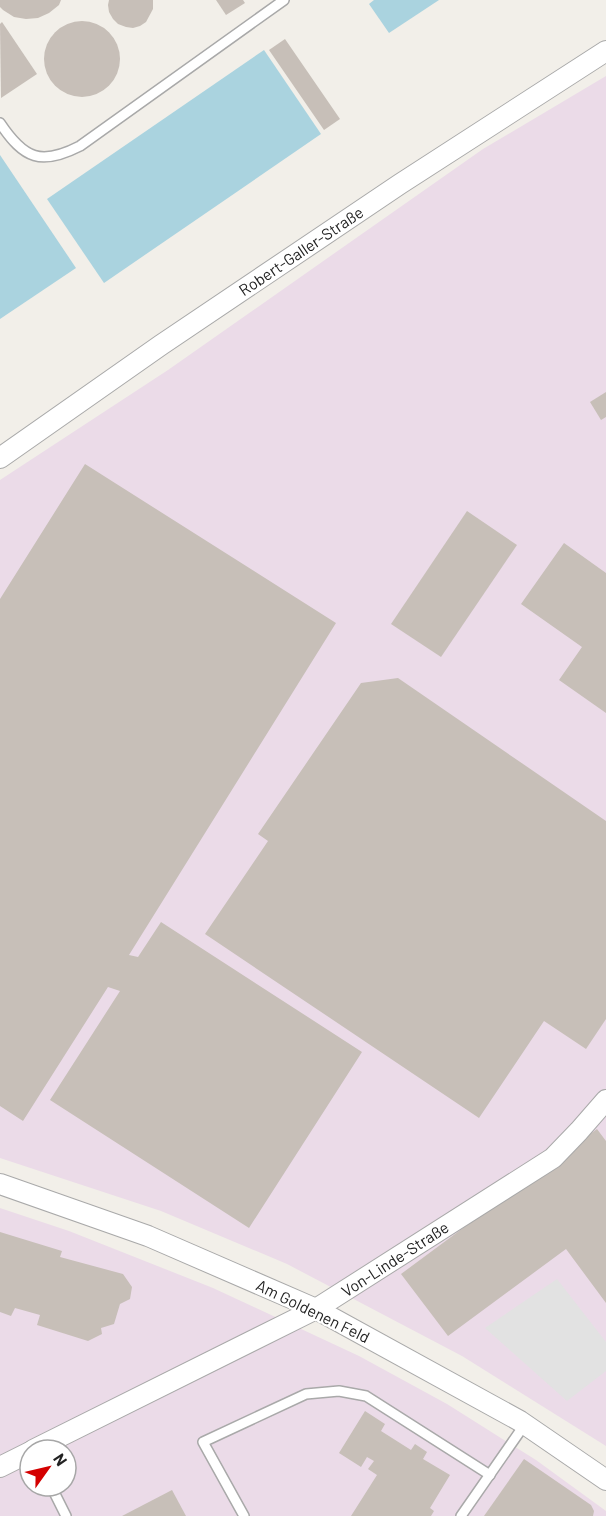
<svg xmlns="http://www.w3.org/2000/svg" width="606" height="1516" viewBox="0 0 606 1516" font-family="Barlow,sans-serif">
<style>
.industrial{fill:#ebdbe8;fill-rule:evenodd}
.parking{fill:#e2e2e2}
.water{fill:#aad3df}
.building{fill:#c7bfb8}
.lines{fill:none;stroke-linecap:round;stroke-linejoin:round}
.lane-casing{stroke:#a9a9a9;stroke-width:12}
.street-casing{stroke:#a9a9a9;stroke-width:22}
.lane{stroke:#fff;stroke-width:9}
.street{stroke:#fff;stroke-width:20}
.labels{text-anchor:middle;stroke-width:4.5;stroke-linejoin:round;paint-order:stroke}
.street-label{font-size:16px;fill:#222;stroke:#fff}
</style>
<rect width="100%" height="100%" fill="#f2efe9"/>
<g class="industrial">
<path d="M606 76V1446L462 1356 287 1264 161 1211 0 1158V480L168 370 483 149Z"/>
<path d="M0 1208 69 1231 213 1288 359 1356 447 1404 536 1460 606 1511V1516H0ZM30 1450H66V1486H30Z"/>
</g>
<path class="parking" d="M557 1279 606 1342V1371L567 1401 485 1328Z"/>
<g class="water">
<path d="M374 0H439L389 33 369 4Z"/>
<path d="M264 50 321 134 104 283 47 199Z"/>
<path d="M0 155 76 268 0 319Z"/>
</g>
<g class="building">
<path d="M0 0H61L59 5 49 13 38 18 26 19 14 17 3 10 0 7Z"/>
<path d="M109 0H153V9L146 22 140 26 133 28 126 27 118 24 113 19 109 12 108 5Z"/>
<path d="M216 0H243L245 3 226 15Z"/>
<circle cx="82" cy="59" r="38"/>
<path d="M2 22 37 74 1 98 0 24Z"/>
<path d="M285 39 340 119 324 130 269 50Z"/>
<path d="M606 392V417L601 420 590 402Z"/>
<path d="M85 464 336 623 129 955 138 957 161 922 362 1052 249 1228 50 1100 120 991 108 987 23 1121 0 1106V599Z"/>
<path d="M467 511 517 545 441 657 391 624Z"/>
<path d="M564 543 606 573V713L559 680 582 647 521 604Z"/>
<path d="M398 678 606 821V1019L586 1049 544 1021 479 1118 205 934 268 841 258 834 361 683Z"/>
<path d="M597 1129 606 1141V1303L566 1249 448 1336 401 1274Z"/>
<path d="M0 1232 62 1251 60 1257 123 1274 132 1287 130 1299 120 1304 114 1324 101 1328 102 1334 88 1341 37 1325 40 1315 15 1308 11 1316 0 1312Z"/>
<path d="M365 1411 385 1424 381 1431 411 1450 415 1444 427 1452 423 1459 450 1475 430 1508 434 1511 431 1516H351L377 1475 368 1469 374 1461 367 1457 361 1467 339 1453Z"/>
<path d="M524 1459 591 1505 594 1511 593 1516H484Z"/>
<path d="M172 1490 186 1516H122Z"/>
</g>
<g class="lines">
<defs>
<g id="lane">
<path d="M0 123C24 159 41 166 80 146L284 0"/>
<path d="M51 1486 66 1516"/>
<path d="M244 1516 203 1442 306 1394 339 1391 366 1396 490 1475"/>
<path d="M461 1516 525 1424"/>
</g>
<g id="street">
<path d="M0 458 161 345 400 184 606 51"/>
<path d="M0 1184 148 1236 316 1309 520 1421 606 1480"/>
<path d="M33 1450 316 1309 553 1158 579 1131 606 1100"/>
<path d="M0 1467 30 1452"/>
</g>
</defs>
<use href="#lane" class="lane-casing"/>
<use href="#street" class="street-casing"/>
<use href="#lane" class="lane"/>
<use href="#street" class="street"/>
</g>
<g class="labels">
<g class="street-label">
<text transform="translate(301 251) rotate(-34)" y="6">Robert-Galler-Straße</text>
<text transform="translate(395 1259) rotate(-33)" y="6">Von-Linde-Straße</text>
<text transform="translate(313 1311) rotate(26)" y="6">Am Goldenen Feld</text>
</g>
</g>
<g transform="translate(48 1468) rotate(56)"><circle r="28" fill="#ffffff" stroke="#a7a7a7" stroke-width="1.5"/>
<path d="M0-4.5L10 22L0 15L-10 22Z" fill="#d40000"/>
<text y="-9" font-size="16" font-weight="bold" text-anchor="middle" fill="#222222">N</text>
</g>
</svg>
